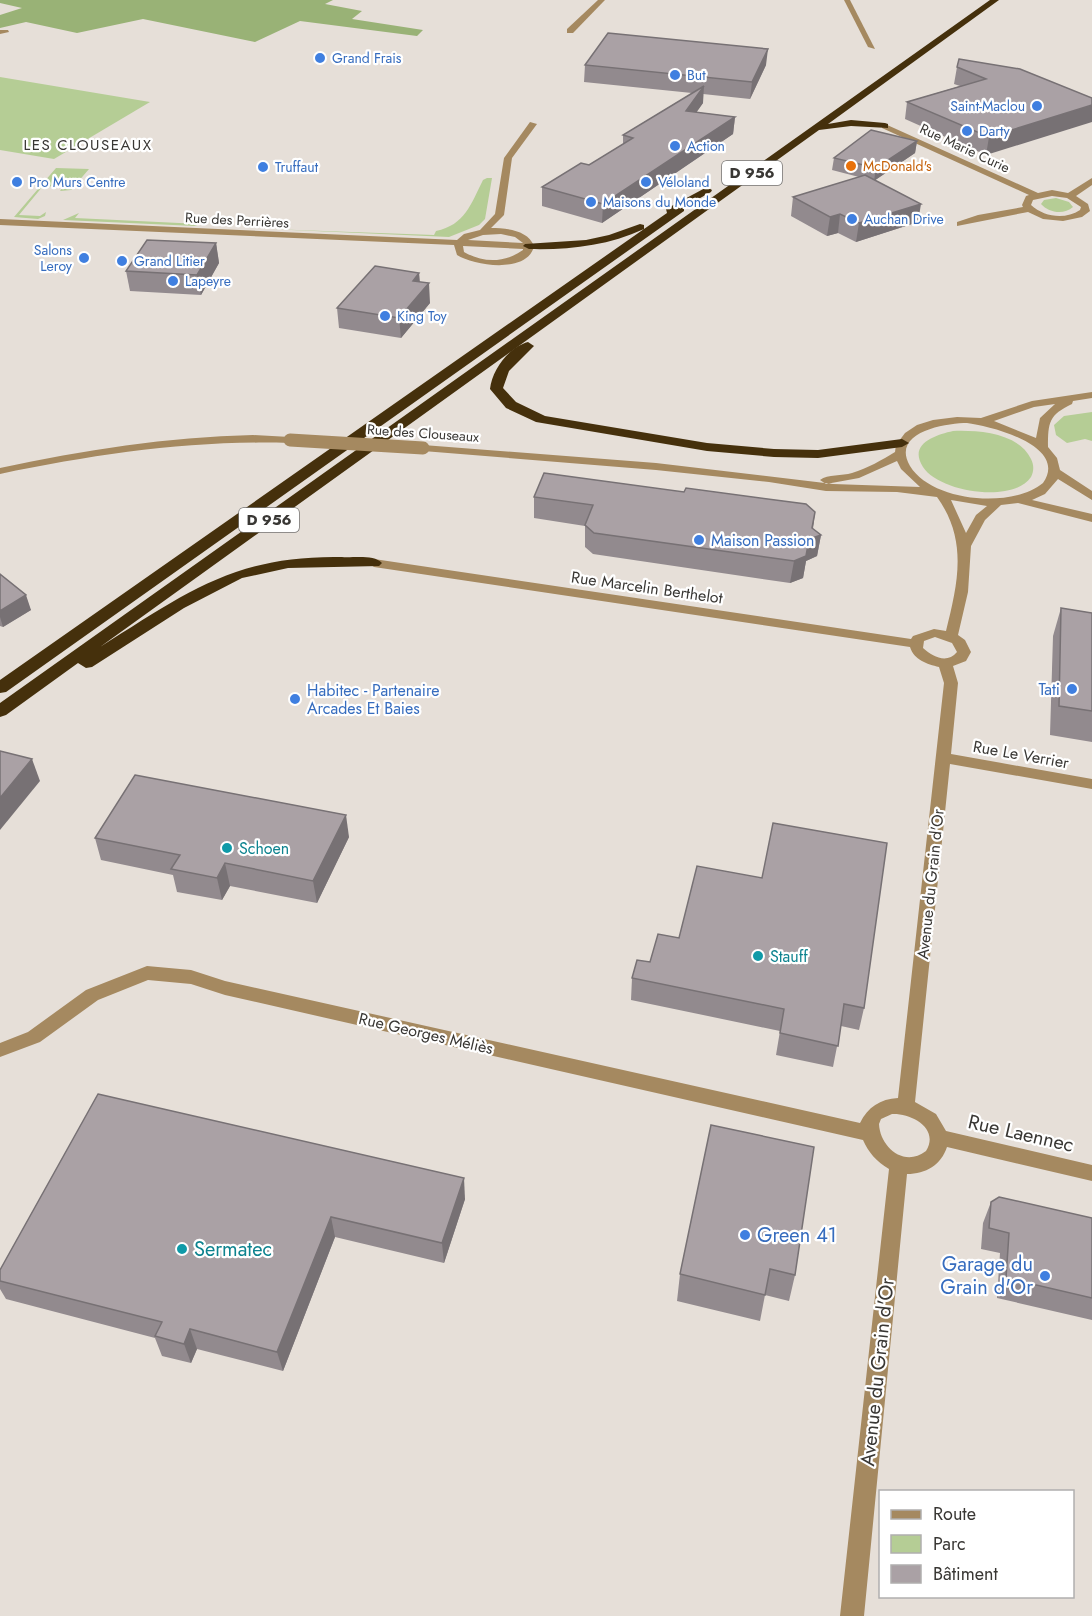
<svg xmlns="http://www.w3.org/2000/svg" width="1092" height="1616" viewBox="0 0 1092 1616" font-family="Jost,sans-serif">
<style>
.green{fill:#b5cd95}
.forest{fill:#99b276}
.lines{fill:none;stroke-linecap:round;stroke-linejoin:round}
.minor{fill:#a58960;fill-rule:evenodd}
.highway{fill:#45300c;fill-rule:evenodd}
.minor-bridge{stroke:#a58960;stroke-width:13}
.wall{fill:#928a8e}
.shaded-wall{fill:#777174}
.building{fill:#aaa1a5;stroke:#777174;stroke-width:1.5}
.shop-dot{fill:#3f7fe0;stroke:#fff;stroke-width:2}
.food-dot{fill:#e8710a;stroke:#fff;stroke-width:2}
.culture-dot{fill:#0f9aa8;stroke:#fff;stroke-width:2}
.labels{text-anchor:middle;stroke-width:4.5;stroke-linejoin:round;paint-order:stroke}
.far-shop-label{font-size:14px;fill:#366cbe;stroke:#fff;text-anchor:start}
.far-street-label{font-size:14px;fill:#393734;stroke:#fff}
.far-food-label{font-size:14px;fill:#c56008;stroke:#fff;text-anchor:start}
.far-neighbourhood-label{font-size:15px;letter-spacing:1.5px;fill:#393734;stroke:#fff}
.shield{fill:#fff;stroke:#747371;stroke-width:1.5}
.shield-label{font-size:15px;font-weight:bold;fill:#393734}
.shop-label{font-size:16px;fill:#366cbe;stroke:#fff;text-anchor:start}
.street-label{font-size:16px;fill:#393734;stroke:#fff}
.culture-label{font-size:16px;fill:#0d838f;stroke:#fff;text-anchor:start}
.near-street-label{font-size:20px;fill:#393734;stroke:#fff}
.near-shop-label{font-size:20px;fill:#366cbe;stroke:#fff;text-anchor:start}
.near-culture-label{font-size:20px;fill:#0d838f;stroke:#fff;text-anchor:start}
</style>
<rect width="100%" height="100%" fill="#e6dfd8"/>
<g class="green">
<path d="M0 77 150 102 54 159 0 150Z"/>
<path d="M56 168 89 169 71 190 60 191 63 187 43 186 19 215 40 216 46 212 45 216 38 219 14 217Z"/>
<path d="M487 178H492L485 219 479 225 449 237 269 229 434 235 436 231C465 225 471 204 483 180Z"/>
<path d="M1056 198 1069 202 1073 207C1064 215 1049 213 1041 204L1044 200Z"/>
<path d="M79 213 75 218 200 224 195 226 63 220Z"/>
<path d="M1092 412V441L1085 439 1067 443 1056 435 1054 425 1064 416Z"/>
<path d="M953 431C978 430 1019 433 1031 459 1034 465 1034 471 1031 477 1013 504 939 492 923 467 908 444 935 435 953 431Z"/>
</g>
<path class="forest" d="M0 0H333L325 4 362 11 352 19 423 30 417 36 300 21 255 42 143 19 77 33 26 22 0 28V15L22 8 0 3Z"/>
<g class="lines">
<g class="minor">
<path d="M598 0H605L573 33H567V29Z"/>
<path d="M844 0H850L875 49 868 47Z"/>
<path d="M0 30H8L9 32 0 34Z"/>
<path d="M530 122 537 124 512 158 504 215 491 228C506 228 528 230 534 246 528 274 474 266 457 255L454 245 0 225V219L457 240 464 234 480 230 495 214 504 158ZM501 234 515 237 523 243 468 240 483 235ZM463 246 523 249V250C505 263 483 263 464 252Z"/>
<path d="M885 124 1038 193 1052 190 1068 193 1092 178V185L1076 196 1088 204 1090 211 1082 217 1063 221 1043 219 1028 212 957 226V222L978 215 1023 207 1022 205 1026 196 1029 195 882 128V124ZM1052 196 1067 198 1081 207 1080 210C1065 220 1044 217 1031 205L1033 200Z"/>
<path d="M1092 392V398L1073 401 1072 404C1049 415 1048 422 1048 447L1057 458 1060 470 1092 491V500L1058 479 1045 494 1032 500 1092 514V522L1018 503 1001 505 985 520 971 546 968 592 958 635 965 640 971 652 966 661 953 666 958 683 951 754 1092 779V789L950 764 915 1102 936 1114 946 1131 1092 1165V1181L947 1147C941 1165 926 1174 907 1174L864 1616H840L889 1169C876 1161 869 1153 863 1140L225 995 191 984 148 980 98 1000 40 1042 0 1057V1043L28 1032 86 990 147 966 191 970 225 981 860 1123C868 1107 880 1099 898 1098L944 683 939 667C927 664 914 660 910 647L374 567 368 563 374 559 911 639 913 636 934 629 946 631C958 583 968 540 937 497L897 492 826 491 769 482 656 470 423 451 417 448 423 445 656 463 833 484 920 487 901 469 897 461 859 478 826 484 820 480C828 474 842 476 852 473 868 468 882 460 895 452L896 445 905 433 917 425 933 420 957 417 981 418 1032 401ZM1055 404 1040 418 1036 438 994 421 1034 407ZM967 423C991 426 1069 446 1043 483 1012 509 932 502 910 466 890 432 946 423 967 423ZM951 500 987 506 976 515 966 533ZM935 637 952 643 957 652C947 664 933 657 923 648L924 641ZM892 1114C911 1113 940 1128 926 1151 904 1168 880 1147 879 1124L881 1119Z"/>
<path d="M253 435 290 437 296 440 290 443C191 440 97 454 0 474V468C84 450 167 437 253 435Z"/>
</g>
<g class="highway">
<path d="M990 0H999L828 124 851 120 885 123 888 124V128L851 126 819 130 100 647C186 593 235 555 342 557 353 558 374 554 382 563L379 566 288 568 242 578 184 608 92 667 86 668 78 663 6 715 0 717V703Z"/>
<path d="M707 187 712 190 711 192 684 207V211L6 692 0 693V680L644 229C607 246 569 250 529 249L523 246 525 244 586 240 609 235 640 224 644 225V229L667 213 666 209Z"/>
<path d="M528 342 534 346 509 371 503 388 516 402 545 416 707 443 774 449 818 450 902 439 909 443 902 447 818 458 774 457 707 451 536 422 506 408 490 389C492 370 509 347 528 342Z"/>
</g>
<path class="minor-bridge" d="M290 440 423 448"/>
</g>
<g class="wall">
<path d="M585 65H766L750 99 703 94V103L696 112 735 117 733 134 602 223 542 206V187L589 165 623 144V135L692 93 584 82Z"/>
<path d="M957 67 1020 69 986 155 905 119 907 102 960 86 954 84Z"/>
<path d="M917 141 915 153 875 180 918 222 856 242 838 233 827 236 791 216 793 197 859 177 832 170 834 158Z"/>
<path d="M216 243 219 263 201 295 130 291 126 271Z"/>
<path d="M419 273 420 282 430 303 401 338 339 328 337 308Z"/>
<path d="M534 497 815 512 813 529 821 535 817 556 806 561 803 578 790 583 593 554 585 547V526L534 518Z"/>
<path d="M0 574 31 610 3 627 0 626Z"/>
<path d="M1061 608 1092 613V742L1050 735 1053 636Z"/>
<path d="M349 837 317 903 230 886 222 900 177 892 173 875 101 860 95 838Z"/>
<path d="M650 962 864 1008 859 1030 841 1026 833 1067 776 1055 780 1031 631 1000 632 978Z"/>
<path d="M98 1094 465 1199 444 1263 335 1237 283 1371 197 1349 191 1363 162 1356 155 1338 6 1299 0 1289V1270Z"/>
<path d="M711 1125 795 1275 789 1301 765 1295 760 1321 677 1301 680 1274Z"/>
<path d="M991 1202 1092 1218V1320L997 1298 1000 1253 981 1249 983 1223Z"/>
</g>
<g class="shaded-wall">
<path d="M768 49 766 65 750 99 752 82Z"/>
<path d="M704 86 703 103 685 129 686 111Z"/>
<path d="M1092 105V122L986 155 989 137Z"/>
<path d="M735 117 733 134 602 223 603 204Z"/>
<path d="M917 141 915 153 874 181 876 168Z"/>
<path d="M921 204 918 222 856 242 859 223Z"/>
<path d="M840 214 838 233 827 236 830 217Z"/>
<path d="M216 243 219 263 201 295 197 275Z"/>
<path d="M419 273 420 293 429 283 430 303 401 338 399 318 413 281Z"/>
<path d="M815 512 811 539 821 535 817 556 806 561 803 578 790 583 794 561Z"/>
<path d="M26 595 31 610 3 627 0 617V611Z"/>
<path d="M32 759 40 781 0 830V798Z"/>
<path d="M346 815 349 837 317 903 313 881Z"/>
<path d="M225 863 230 886 222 900 217 878Z"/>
<path d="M464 1178 465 1199 444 1263 442 1243Z"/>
<path d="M331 1217 335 1237 283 1371 277 1352Z"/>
<path d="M190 1329 197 1349 191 1363 184 1344Z"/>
</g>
<g class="building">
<path d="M608 33 768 49 752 82 585 65Z"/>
<path d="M959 59 1020 69 1092 98V105L989 137 907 102 986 79 957 67Z"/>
<path d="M704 86 686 111 735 117 603 204 542 187 581 163 589 165 633 138 623 135Z"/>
<path d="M871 130 917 141 876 168 834 158Z"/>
<path d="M865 175 921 204 859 223 840 214 830 217 793 197Z"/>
<path d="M147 240 216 243 197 275 126 271Z"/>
<path d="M375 266 419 273 413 281 429 283 399 318 337 308Z"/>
<path d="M544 473 684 492 686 488 806 504 815 512 812 528 821 535 809 539 806 556 794 561 594 533 585 525 593 505 534 497Z"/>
<path d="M0 574 26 595 0 611Z"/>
<path d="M1061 608 1092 613V711L1059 706Z"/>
<path d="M0 751 32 759 0 798Z"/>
<path d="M135 775 346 815 313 881 225 863 217 878 171 869 180 855 95 838Z"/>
<path d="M773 823 887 843 864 1008 844 1004 838 1046 780 1033 784 1009 632 978 637 960 650 962 658 934 679 938 697 866 762 878Z"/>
<path d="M98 1094 464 1178 442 1243 331 1217 277 1352 190 1329 184 1344 155 1336 162 1322 0 1281V1270Z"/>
<path d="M711 1125 814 1147 795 1275 770 1269 765 1295 680 1274Z"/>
<path d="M999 1197 1092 1218V1298L1006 1278 1009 1233 989 1228 991 1202Z"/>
</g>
<g class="shop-dot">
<circle cx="320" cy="58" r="6"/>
<circle cx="675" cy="75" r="6"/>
<circle cx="1037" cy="106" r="6"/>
<circle cx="967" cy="131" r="6"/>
<circle cx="675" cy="146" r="6"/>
<circle cx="263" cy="167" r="6"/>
<circle cx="17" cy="182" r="6"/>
<circle cx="646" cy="182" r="6"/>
<circle cx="591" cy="202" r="6"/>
<circle cx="852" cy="219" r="6"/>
<circle cx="84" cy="258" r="6"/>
<circle cx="122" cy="261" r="6"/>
<circle cx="173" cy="281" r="6"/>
<circle cx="385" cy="316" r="6"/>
<circle cx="699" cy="540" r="6"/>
<circle cx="1072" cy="689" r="6"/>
<circle cx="295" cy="699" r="6"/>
<circle cx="745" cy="1235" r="6"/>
<circle cx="1045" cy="1276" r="6"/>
</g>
<circle class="food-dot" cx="851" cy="166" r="6"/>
<g class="culture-dot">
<circle cx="227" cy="848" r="6"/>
<circle cx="758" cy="956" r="6"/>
<circle cx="182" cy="1249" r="6"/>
</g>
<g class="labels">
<g class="far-shop-label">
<text x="332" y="63">Grand Frais</text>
<text x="687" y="80">But</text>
<text x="1025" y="111" text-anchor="end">Saint-Maclou</text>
<text x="979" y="136">Darty</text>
<text x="687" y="151">Action</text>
<text x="275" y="172">Truffaut</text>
<text x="29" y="187">Pro Murs Centre</text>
<text x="658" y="187">Véloland</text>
<text x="603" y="207">Maisons du Monde</text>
<text x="864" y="224">Auchan Drive</text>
<text x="72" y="255" text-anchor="end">Salons<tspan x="72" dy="16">Leroy</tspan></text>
<text x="134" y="266">Grand Litier</text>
<text x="185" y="286">Lapeyre</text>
<text x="397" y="321">King Toy</text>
</g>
<g class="far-street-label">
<text transform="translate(965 148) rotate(25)" y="5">Rue Marie Curie</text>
<text transform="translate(237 220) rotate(3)" y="5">Rue des Perrières</text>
<text transform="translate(423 433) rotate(4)" y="5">Rue des Clouseaux</text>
</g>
<g class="far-food-label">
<text x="863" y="171">McDonald's</text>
</g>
<g class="far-neighbourhood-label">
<text x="88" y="150">LES CLOUSEAUX</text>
</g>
<g class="shield">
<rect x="722" y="161" width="60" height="24" rx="4.5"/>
<rect x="239" y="508" width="60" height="24" rx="4.5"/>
</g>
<g class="shield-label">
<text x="752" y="178">D 956</text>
<text x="269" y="525">D 956</text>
</g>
<g class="shop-label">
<text x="711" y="546">Maison Passion</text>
<text x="1060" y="695" text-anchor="end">Tati</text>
<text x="307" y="696">Habitec - Partenaire<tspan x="307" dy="18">Arcades Et Baies</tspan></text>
</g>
<g class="street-label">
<text transform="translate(647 587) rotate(8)" y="6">Rue Marcelin Berthelot</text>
<text transform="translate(1021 754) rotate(10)" y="6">Rue Le Verrier</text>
<text transform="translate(930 884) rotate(-84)" y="6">Avenue du Grain d'Or</text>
<text transform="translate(426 1033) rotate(13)" y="6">Rue Georges Méliès</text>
</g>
<g class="culture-label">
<text x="239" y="854">Schoen</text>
<text x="770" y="962">Stauff</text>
</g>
<g class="near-street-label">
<text transform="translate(1021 1133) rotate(13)" y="7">Rue Laennec</text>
<text transform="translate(877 1372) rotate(-84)" y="7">Avenue du Grain d'Or</text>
</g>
<g class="near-shop-label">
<text x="757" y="1242">Green 41</text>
<text x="1033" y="1271" text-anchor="end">Garage du<tspan x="1033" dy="23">Grain d'Or</tspan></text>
</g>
<g class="near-culture-label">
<text x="194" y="1256">Sermatec</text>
</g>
</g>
<rect x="879" y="1490" width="195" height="108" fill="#ffffff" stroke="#b0afae" stroke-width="1.5"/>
<rect x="891" y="1510" width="30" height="9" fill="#a58960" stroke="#b0afae" stroke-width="1.5"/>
<text x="933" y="1520" font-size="18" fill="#393734">Route</text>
<rect x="891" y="1535" width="30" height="18" fill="#b5cd95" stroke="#b0afae" stroke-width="1.5"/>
<text x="933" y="1550" font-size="18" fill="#393734">Parc</text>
<rect x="891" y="1565" width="30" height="18" fill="#aaa1a5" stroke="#b0afae" stroke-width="1.5"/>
<text x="933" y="1580" font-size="18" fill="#393734">Bâtiment</text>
</svg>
